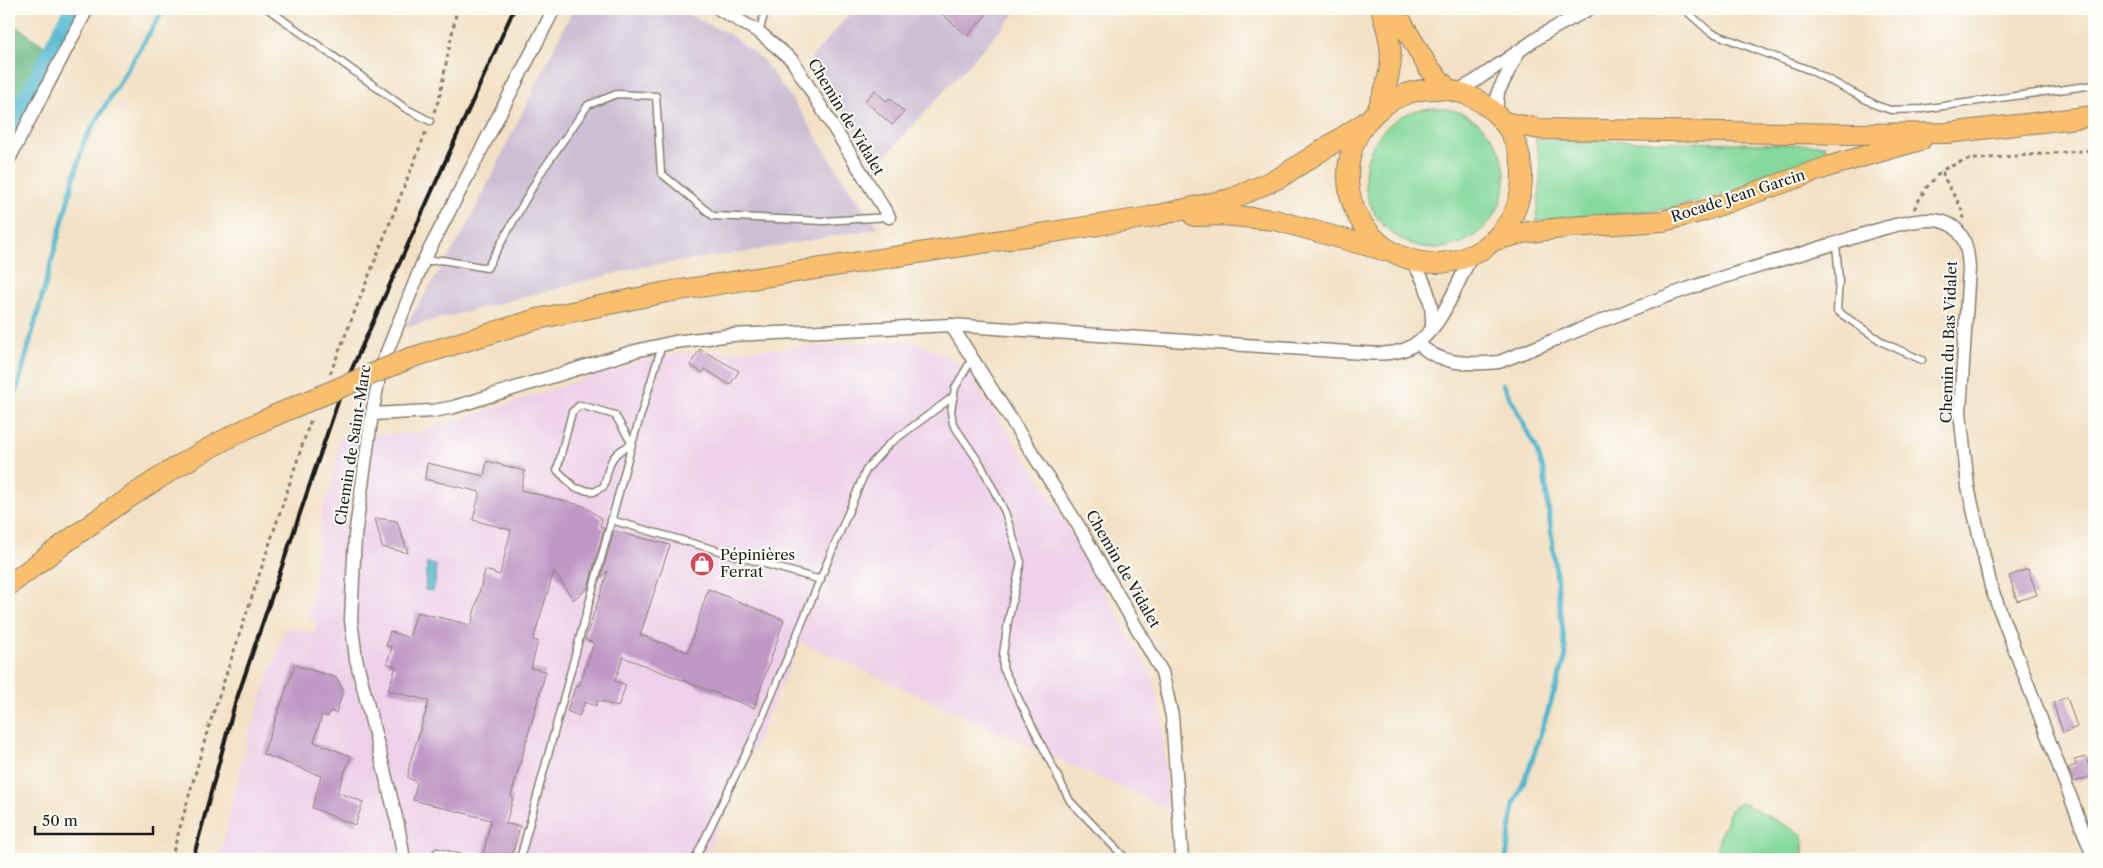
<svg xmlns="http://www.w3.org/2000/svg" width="2103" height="868" viewBox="0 0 2103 868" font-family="'Libre Caslon Text',serif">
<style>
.built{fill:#edd0e9}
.industrial{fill:#ccbed4}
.green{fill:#84d99c;stroke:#507a5c}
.forest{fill:#6bb984;stroke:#446a50}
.water{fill:#50b8ce;stroke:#366a75}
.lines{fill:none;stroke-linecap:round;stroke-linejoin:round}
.stream{stroke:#50b8ce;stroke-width:5}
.canal{stroke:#50b8ce;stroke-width:16}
.building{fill:#bf98c5}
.service-casing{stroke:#887e70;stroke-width:9}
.minor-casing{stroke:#887e70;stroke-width:15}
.primary-casing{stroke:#887e70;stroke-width:22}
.path{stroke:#887e70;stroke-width:3;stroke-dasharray:4 4;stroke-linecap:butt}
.service{stroke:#fff;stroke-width:6}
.minor{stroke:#fff;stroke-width:12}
.primary{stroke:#f9bf6d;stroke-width:20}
.rail{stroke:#1c1c1c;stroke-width:4}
.primary-bridge-casing{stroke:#887e70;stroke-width:22;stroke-linecap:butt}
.primary-bridge{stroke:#f9bf6d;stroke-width:20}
.labels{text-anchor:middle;stroke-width:4;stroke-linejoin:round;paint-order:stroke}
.street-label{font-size:15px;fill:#1c1c1c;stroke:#fdfcf7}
.poi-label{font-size:15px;fill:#1c1c1c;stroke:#fdfcf7;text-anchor:start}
</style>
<rect width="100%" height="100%" fill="#fdfcf7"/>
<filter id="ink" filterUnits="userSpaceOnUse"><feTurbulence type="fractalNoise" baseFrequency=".02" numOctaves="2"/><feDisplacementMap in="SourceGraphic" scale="10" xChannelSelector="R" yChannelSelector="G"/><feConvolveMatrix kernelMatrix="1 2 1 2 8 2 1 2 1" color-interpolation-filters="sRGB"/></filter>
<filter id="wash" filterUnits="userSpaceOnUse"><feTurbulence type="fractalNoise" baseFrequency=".0096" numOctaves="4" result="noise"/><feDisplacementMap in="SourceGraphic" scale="20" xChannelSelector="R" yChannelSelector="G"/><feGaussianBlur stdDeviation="1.12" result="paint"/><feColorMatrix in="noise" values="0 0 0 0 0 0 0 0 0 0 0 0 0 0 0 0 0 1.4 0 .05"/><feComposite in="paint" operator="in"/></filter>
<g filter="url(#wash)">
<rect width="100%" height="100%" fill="#f3e1c5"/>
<path class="built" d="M911 341 961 363 1044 485 1153 678 1162 717 1168 809 801 642 704 859H219L250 730 286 628 315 634 317 625 309 617 322 511 332 483 340 436 419 433 658 355Z"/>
<g class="industrial">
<path d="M573 9H677L729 34 763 60 801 112 848 187 879 228 740 253 640 267 404 328 464 232Z"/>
<path d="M854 9H1019L875 167 811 58Z"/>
</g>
<g class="green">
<circle cx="1435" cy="178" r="70"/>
<path d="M1535 139 1825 145V158L1731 193 1667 209 1537 221C1536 211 1539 204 1539 194 1541 175 1540 158 1535 139Z"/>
<path d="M1741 802 1803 835V859H1712L1730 810Z"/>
</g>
<path class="forest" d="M9 21 47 48 9 122Z"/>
<path class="water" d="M427 563 436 565 435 583 432 591 425 590Z"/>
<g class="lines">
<g class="stream">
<path d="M1503 384 1536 448 1544 472 1566 656 1529 769 1514 804 1506 859"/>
<path d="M9 419 84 141 164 9"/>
</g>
<path class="canal" d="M9 129 72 9"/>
</g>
<g id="blocks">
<g class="building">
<path d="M936 9H991L968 36Z"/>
<path d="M875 90 886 101 890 98 904 112 892 125 865 101Z"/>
<path d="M700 349 739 371 730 385 705 369 703 373 690 365Z"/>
<path d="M487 461 525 471 521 490 584 506 602 519 600 527 604 528 588 588 573 600 554 571 533 640 538 641 531 668 546 671 511 796 513 798 506 824 520 826 511 859H482L491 820 413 800 417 782 408 778 409 766 429 701 388 690 396 667 387 663 392 647 386 646 390 631 409 638 417 612 471 625 485 570 500 575 511 530 473 520 480 492 425 479 427 463 484 476Z"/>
<path d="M375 518 397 521 408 553 382 547Z"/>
<path d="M614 531 670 545 640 635 688 652 708 589 784 620 754 708 623 657 615 681 626 685 618 707 598 700 596 706 585 702 579 716 567 711 576 685 579 686 594 643 585 640 608 571 601 577Z"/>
<path d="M2028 569 2037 595 2017 601 2009 576Z"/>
<path d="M295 665 337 678 343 691 336 713 330 711 328 717 322 715 314 742 351 756 337 792 363 802 355 825 312 808 321 776 263 754Z"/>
<path d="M2067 697 2077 727 2063 733 2053 703Z"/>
<path d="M2086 757 2092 776 2074 782 2068 768 2076 765 2074 760Z"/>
</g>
</g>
</g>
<g filter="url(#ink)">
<use href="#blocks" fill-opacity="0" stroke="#887e70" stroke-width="1"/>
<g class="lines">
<defs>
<g id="service">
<path d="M268 9 405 108 430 121"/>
<path d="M1684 9 1710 32 1812 71 1878 106 1891 110 1922 109 2094 85"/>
<path d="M759 32 766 9"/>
<path d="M1836 244 1839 280 1837 311 1884 343 1922 360"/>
<path d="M423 262 442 260 487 268 540 174 588 105 617 94 656 96 661 173 713 216 824 221 889 217"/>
<path d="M972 359 955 388 951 411 953 424 981 465 1005 512 1021 562 1008 622 1003 654V668L1070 801 1126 859"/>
<path d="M580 405 615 415 632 444C609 455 610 463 604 486L594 492 575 488 557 470 572 412Z"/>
<path d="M611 520 821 580"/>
<path d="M436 859 437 852 465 859"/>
<path d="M520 859 632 444 662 345"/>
<path d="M695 859 754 737 866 470 889 444 954 396"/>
</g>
<g id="minor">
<path d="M719 9 759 32 792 60 889 217"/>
<path d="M1457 91 1475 81 1545 33 1589 9"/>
<path d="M1496 113 1498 92 1518 53"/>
<path d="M9 159 87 9"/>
<path d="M1412 261C1426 282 1433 301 1432 327"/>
<path d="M951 325 1078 525 1162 672 1172 716 1182 859"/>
<path d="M1417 342C1438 365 1470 365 1499 362 1563 337 1627 309 1693 287 1738 272 1784 259 1830 245 1856 237 1915 215 1940 221 1964 226 1968 248 1969 268L1960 412 1968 487 1991 587 2094 859"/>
<path d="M372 414 433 411 454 407 635 351 675 342 732 335 951 325 1348 352C1366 353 1389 356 1406 349 1442 334 1454 286 1472 256"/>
<path d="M404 859 398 825 356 659 351 620 355 536 372 414 381 367 423 262 554 9"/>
</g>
<g id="primary">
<path d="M1394 9 1428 67 1447 88"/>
<circle cx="1435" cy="176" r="87"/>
<path d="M1378 109C1394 67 1395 52 1381 9"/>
<path d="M1504 122 1540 129 1852 134 1947 133 2094 116"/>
<path d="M1194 216 1223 215 1275 220 1383 250"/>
<path d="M1495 240 1522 233 1570 227 1663 221 1703 211 1830 166 1921 140"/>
<path d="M410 358 537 319 667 292 1150 217 1234 198 1279 178 1366 122"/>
<path d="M9 585C97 518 189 450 292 408"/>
</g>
</defs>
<use href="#service" class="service-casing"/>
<use href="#minor" class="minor-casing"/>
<use href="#primary" class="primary-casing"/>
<g class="path">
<path d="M434 112 439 99 457 9"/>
<path d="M1914 209 1926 188 1942 170"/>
<path d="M1964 219C1961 200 1946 188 1942 170L1965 160 2094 150"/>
<path d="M330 374 427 129"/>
<path d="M171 859 208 729 311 419"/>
</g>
<use href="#service" class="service"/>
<use href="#minor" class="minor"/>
<use href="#primary" class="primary"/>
<path class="rail" d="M193 859 234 707 341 393 514 9"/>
<defs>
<path id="primary-bridge" d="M292 408 410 358"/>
</defs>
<use href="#primary-bridge" class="primary-bridge-casing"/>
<use href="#primary-bridge" class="primary-bridge"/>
</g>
</g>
<defs>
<symbol id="shop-disc" viewBox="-11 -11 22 22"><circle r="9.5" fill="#d1495b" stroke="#fdfcf7"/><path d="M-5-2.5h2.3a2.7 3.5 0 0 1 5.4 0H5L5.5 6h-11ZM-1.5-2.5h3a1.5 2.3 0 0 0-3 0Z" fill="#fff"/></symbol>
</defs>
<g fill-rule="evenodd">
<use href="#shop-disc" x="688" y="550" width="28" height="28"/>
</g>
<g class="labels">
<g class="street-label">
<text transform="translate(846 117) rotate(59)" y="5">Chemin de Vidalet</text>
<text transform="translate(1738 196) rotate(-18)" y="5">Rocade Jean Garcin</text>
<text transform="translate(1949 342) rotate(-88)" y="5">Chemin du Bas Vidalet</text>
<text transform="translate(353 445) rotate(-81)" y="5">Chemin de Saint-Marc</text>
<text transform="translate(1123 569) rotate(60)" y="5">Chemin de Vidalet</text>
</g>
<g class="poi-label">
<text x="720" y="560">Pépinières<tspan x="720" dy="17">Ferrat</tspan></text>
</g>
</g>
<rect width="2103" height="868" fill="none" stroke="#fdfcf7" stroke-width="30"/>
<path d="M35 826v8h118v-8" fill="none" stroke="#1c1c1c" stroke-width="2.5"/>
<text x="42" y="826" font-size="15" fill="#1c1c1c" stroke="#fdfcf7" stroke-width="4" paint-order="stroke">50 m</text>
</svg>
